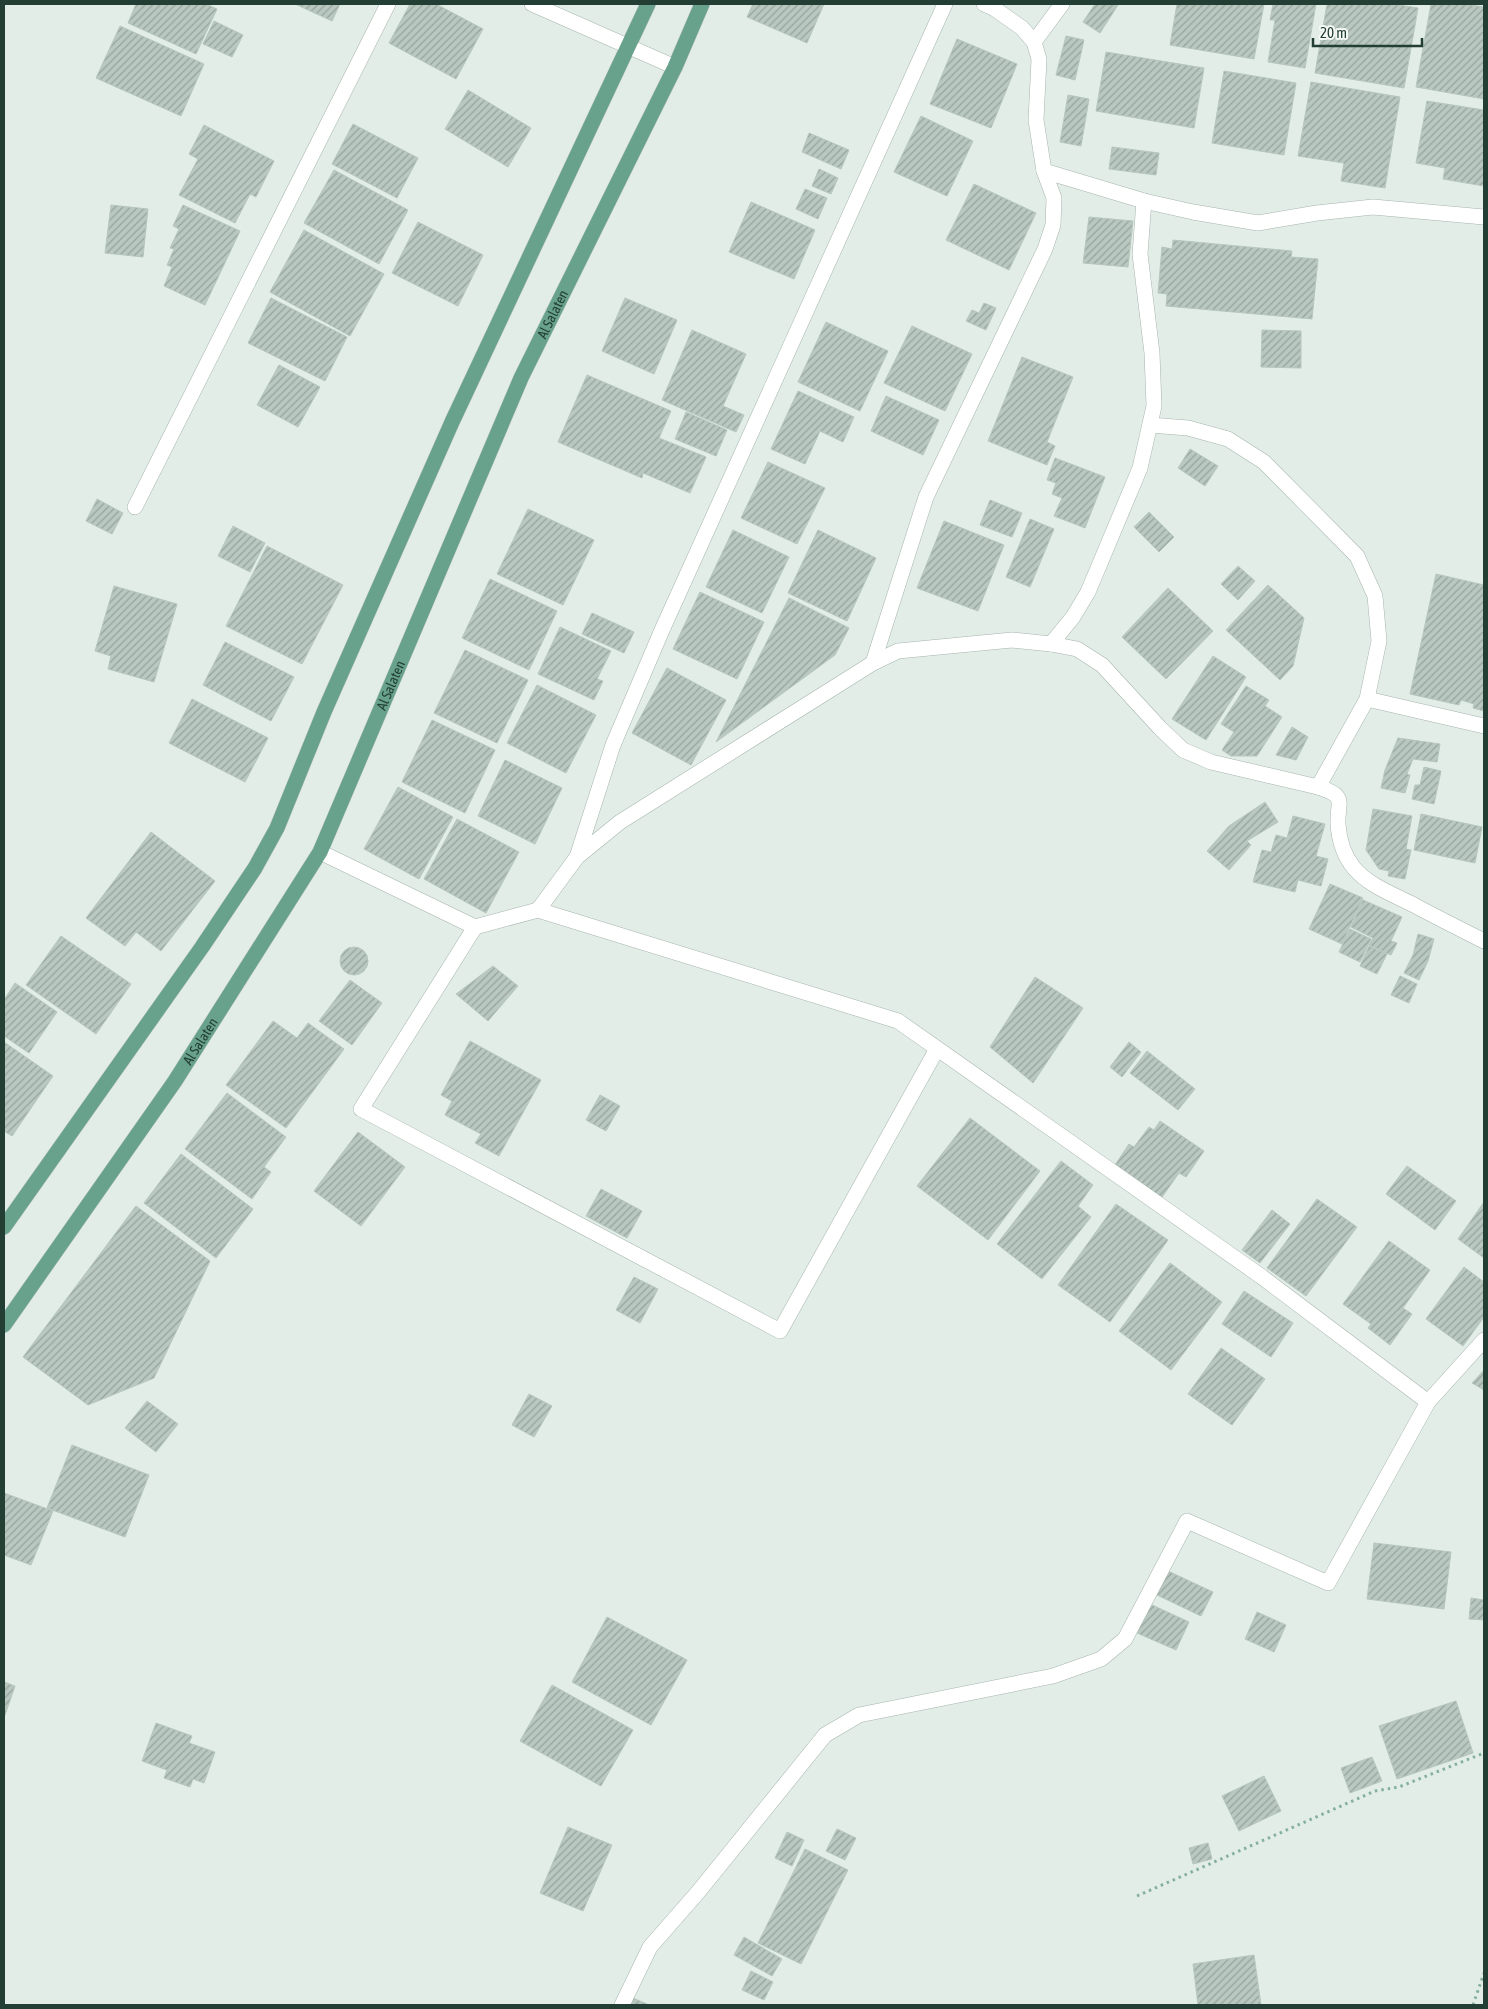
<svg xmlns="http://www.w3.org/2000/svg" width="1488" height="2009" viewBox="0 0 1488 2009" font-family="'Asap Condensed',sans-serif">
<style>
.building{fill:url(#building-hatch);stroke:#b6c7be}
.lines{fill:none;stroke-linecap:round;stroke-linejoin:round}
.minor-casing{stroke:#a6b5ae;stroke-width:16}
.major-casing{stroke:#c1c9c6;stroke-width:16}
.path{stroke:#84b09d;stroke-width:3;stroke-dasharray:2.5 4;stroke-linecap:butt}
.minor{stroke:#fff;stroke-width:15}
.major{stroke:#68a28c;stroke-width:15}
.labels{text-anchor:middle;stroke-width:5;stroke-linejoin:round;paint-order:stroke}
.street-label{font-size:14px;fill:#233e34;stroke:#f4f9f6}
</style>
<defs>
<pattern id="building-hatch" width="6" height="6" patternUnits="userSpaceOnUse" patternTransform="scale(1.25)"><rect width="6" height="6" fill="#b9c8c0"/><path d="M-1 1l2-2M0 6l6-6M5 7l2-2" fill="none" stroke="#96a49d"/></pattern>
</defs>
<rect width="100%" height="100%" fill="#e3ede8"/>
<g class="building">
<path d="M136 4H206L217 9 196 54 128 23Z"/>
<path d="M295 4H340L332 21Z"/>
<path d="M410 4H436L483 29 456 79 389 43Z"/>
<path d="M753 4H824L807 43 747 17Z"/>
<path d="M1095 4 1118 5 1100 33 1083 22Z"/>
<path d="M1177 4H1264L1254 59 1170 45Z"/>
<path d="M1273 4H1316L1305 68 1268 62 1275 20H1270Z"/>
<path d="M1327 4H1392L1418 8 1404 88 1315 73Z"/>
<path d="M1431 4H1464L1484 7V99L1416 87Z"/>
<path d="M214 21 243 35 232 57 203 44Z"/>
<path d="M120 26 204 64 181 116 96 78Z"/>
<path d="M1066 36 1084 40 1075 80 1056 75Z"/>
<path d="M957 39 1017 64 991 128 930 104Z"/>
<path d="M1106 52 1204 68 1194 128 1096 111Z"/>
<path d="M1224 71 1296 83 1284 155 1212 143Z"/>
<path d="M1311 82 1400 97 1385 188 1341 181 1344 163 1298 156Z"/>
<path d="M468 90 531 128 508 167 445 129Z"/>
<path d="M1068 95 1089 99 1081 146 1060 142Z"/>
<path d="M1427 101 1484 110V186L1443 179 1445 168 1416 163Z"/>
<path d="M921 116 973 141 947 196 894 172Z"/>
<path d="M353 124 418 158 397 198 332 164Z"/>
<path d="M204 125 274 161 256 197 250 194 235 223 179 195 198 159 189 154Z"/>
<path d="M809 133 849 150 841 169 802 152Z"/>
<path d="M1112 147 1159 153 1156 175 1109 169Z"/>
<path d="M819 169 838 178 831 194 812 186Z"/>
<path d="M334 170 408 210 379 264 304 223Z"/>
<path d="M974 184 1036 213 1009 270 946 240Z"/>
<path d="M805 189 827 198 818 219 796 209Z"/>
<path d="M751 202 815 230 794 279 729 252Z"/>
<path d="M111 205 148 209 143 257 105 253Z"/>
<path d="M183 205 240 231 205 305 164 286 172 267 167 265 174 249 170 248 179 229 173 226Z"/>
<path d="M1089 217 1133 221 1128 267 1083 263Z"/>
<path d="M418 222 483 255 458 306 392 273Z"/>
<path d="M304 230 384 274 350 336 270 292Z"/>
<path d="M1173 240 1292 251 1291 257 1318 259 1312 319 1166 306 1167 294 1158 293 1162 247 1172 249Z"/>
<path d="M271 298 347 337 325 381 248 343Z"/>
<path d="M625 298 677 320 654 374 602 351Z"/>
<path d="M984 303 996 308 986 330 966 321 972 310 979 313Z"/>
<path d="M826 322 888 351 860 411 798 382Z"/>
<path d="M912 326 972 354 945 411 884 383Z"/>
<path d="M692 330 746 354 723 406 744 415 736 432 662 400Z"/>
<path d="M1262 330 1301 331V368L1261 367Z"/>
<path d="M1022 357 1073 377 1047 442 1055 446 1047 465 988 441Z"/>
<path d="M279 365 320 387 298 427 257 405Z"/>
<path d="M587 375 671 411 659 438 706 457 690 493 643 473 642 478 558 442Z"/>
<path d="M798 391 854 417 843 442 820 431 805 464 771 449Z"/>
<path d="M886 396 939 420 923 455 871 431Z"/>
<path d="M686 412 727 430 716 456 675 439Z"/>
<path d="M1190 449 1218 466 1205 486 1178 468Z"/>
<path d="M1055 458 1105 477 1085 528 1054 516 1062 498 1052 494 1056 483 1047 480Z"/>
<path d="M768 462 825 488 797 544 741 518Z"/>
<path d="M97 499 123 513 112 534 86 521Z"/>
<path d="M990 500 1022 513 1012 537 980 525Z"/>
<path d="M528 509 594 540 563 605 497 574Z"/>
<path d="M1149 512 1174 537 1159 552 1134 527Z"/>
<path d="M1030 519 1054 529 1030 587 1006 577Z"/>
<path d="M944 521 1004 545 978 611 917 588Z"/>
<path d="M233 526 265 543 250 572 218 556Z"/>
<path d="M733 530 789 557 762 613 706 587Z"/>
<path d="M818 530 876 558 847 621 788 593Z"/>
<path d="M267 546 343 585 302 664 226 626Z"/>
<path d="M1238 566 1255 581 1238 600 1221 584Z"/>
<path d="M1436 574 1484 585V711L1473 708 1474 704 1461 700 1459 705 1410 694Z"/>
<path d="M490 579 557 611 529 670 462 638Z"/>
<path d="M1268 585 1304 618 1293 666 1280 680 1226 630Z"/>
<path d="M114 586 177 604 154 682 108 669 111 656 95 651Z"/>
<path d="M1168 588 1213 631 1166 679 1122 637Z"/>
<path d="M700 592 764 622 737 679 673 649Z"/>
<path d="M789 598 849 628 835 655 716 742Z"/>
<path d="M592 613 634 632 624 653 582 634Z"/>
<path d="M560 627 611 651 597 679 603 681 594 700 538 674Z"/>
<path d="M225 642 294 677 271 721 203 685Z"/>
<path d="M465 650 528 680 497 743 434 713Z"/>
<path d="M1213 656 1246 677 1206 740 1172 719Z"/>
<path d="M667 668 726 700 691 765 632 733Z"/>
<path d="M537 685 596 715 566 773 507 743Z"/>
<path d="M1246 686 1269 700 1265 706 1282 717 1257 756H1231L1222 750 1234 732 1221 724Z"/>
<path d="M192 699 268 738 245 782 169 743Z"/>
<path d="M432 720 495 750 465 813 402 782Z"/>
<path d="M1292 727 1308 737 1296 760 1276 755Z"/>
<path d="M1398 738 1440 744 1437 762 1413 759 1407 774 1410 775 1405 793 1381 788 1385 770Z"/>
<path d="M505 760 562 788 535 844 478 816Z"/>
<path d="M1424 767 1441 771 1434 804 1412 799 1415 785H1420Z"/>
<path d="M398 787 453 817 419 879 364 849Z"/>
<path d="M1265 802 1278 822 1247 841 1251 845 1229 870 1207 851 1229 826Z"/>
<path d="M1373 809 1412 816 1406 849 1411 850 1405 879 1388 876 1389 871 1379 869 1366 850Z"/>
<path d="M1421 814 1482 827 1475 863 1414 850Z"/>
<path d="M1293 816 1325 824 1316 856 1328 859 1321 886 1298 880 1295 892 1253 882 1262 850 1271 852 1276 835 1287 838Z"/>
<path d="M457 819 519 852 486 913 424 879Z"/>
<path d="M151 832 215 881 161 951 136 932 125 946 86 918Z"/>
<path d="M1330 884 1363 898 1342 944 1309 929Z"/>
<path d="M1363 900 1402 917 1391 941 1397 943 1391 955 1369 945 1373 938 1351 927Z"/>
<path d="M1350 929 1371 939 1360 962 1339 952Z"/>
<path d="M1418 934 1434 939 1428 961 1419 980 1404 973 1413 955Z"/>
<path d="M61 936 131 984 96 1034 26 985Z"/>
<path d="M1369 946 1387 954 1377 974 1360 966Z"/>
<circle cx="354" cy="961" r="14"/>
<path d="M493 966 518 986 488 1021 456 994Z"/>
<path d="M1400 976 1417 984 1409 1003 1391 995Z"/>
<path d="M1035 977 1083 1008 1033 1083 990 1047Z"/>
<path d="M350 980 382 1003 352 1045 319 1021Z"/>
<path d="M15 983 57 1012 29 1053 4 1036V1000Z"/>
<path d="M273 1021 297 1038 308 1023 344 1049 286 1128 226 1085Z"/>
<path d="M470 1041 541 1080 499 1156 475 1143 481 1134 445 1115 452 1101 441 1095Z"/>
<path d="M4 1042 53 1076 12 1136 4 1131Z"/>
<path d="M1129 1042 1141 1052 1122 1077 1110 1067Z"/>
<path d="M1147 1051 1195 1089 1178 1110 1130 1073Z"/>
<path d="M227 1093 286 1137 264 1167 271 1172 252 1199 185 1149Z"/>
<path d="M600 1095 620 1106 606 1131 586 1120Z"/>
<path d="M970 1118 1040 1171 988 1240 917 1186Z"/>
<path d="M1160 1121 1204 1151 1186 1177 1179 1173 1160 1200 1113 1168 1129 1144 1134 1147 1149 1127 1154 1130Z"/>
<path d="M358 1132 405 1167 361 1226 314 1191Z"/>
<path d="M181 1154 253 1209 216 1258 144 1203Z"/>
<path d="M1061 1161 1093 1185 1078 1206 1091 1217 1042 1279 997 1244Z"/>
<path d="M1407 1166 1456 1201 1435 1230 1386 1194Z"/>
<path d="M601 1189 642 1211 627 1238 586 1216Z"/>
<path d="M1317 1199 1357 1227 1306 1296 1267 1268Z"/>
<path d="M1484 1202V1258L1458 1239Z"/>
<path d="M1116 1204 1168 1240 1110 1322 1058 1285Z"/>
<path d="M136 1206 210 1261 154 1378 88 1405 23 1357Z"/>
<path d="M1272 1210 1290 1224 1260 1263 1242 1250Z"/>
<path d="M1389 1241 1430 1270 1403 1308 1412 1314 1390 1345 1368 1328 1371 1324 1343 1304Z"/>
<path d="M1170 1263 1222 1302 1171 1370 1119 1331Z"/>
<path d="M1464 1267 1484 1282V1317L1463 1346 1426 1319Z"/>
<path d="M634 1277 658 1289 640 1323 616 1310Z"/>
<path d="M1244 1291 1293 1323 1271 1357 1222 1324Z"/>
<path d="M1221 1348 1265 1379 1232 1425 1188 1394Z"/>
<path d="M1484 1370V1390L1472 1383Z"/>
<path d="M529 1394 552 1406 534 1437 512 1425Z"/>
<path d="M147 1401 178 1424 156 1452 125 1428Z"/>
<path d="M72 1445 149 1475 125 1537 47 1508Z"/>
<path d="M4 1493 53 1511 31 1565 4 1555Z"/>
<path d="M1374 1543 1451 1552 1444 1609 1367 1599Z"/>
<path d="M1168 1571 1213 1592 1201 1616 1157 1595Z"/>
<path d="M1471 1598 1484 1600V1620L1469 1619Z"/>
<path d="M1150 1604 1189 1622 1176 1650 1137 1633Z"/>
<path d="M1257 1612 1286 1625 1274 1652 1245 1639Z"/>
<path d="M607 1617 687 1660 651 1725 572 1682Z"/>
<path d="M4 1682 15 1686 4 1718Z"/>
<path d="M552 1685 633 1730 601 1786 520 1741Z"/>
<path d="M1456 1701 1473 1753 1397 1779 1379 1726Z"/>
<path d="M156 1723 192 1736 189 1743 215 1752 204 1783 193 1779 190 1787 164 1778 167 1770 142 1761Z"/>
<path d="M1372 1757 1382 1781 1350 1793 1341 1768Z"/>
<path d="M1264 1776 1281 1811 1239 1831 1222 1796Z"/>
<path d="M568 1827 612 1845 583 1911 540 1893Z"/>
<path d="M837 1829 856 1838 845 1860 826 1851Z"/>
<path d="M787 1832 804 1840 792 1866 775 1858Z"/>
<path d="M1208 1843 1212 1859 1193 1864 1189 1848Z"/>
<path d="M805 1849 848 1870 801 1964 758 1943Z"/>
<path d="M744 1937 782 1959 772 1976 734 1955Z"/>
<path d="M1254 1955 1261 2005H1198L1193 1964Z"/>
<path d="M751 1971 773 1982 764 2000 742 1990Z"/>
<path d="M633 1998 649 2005H630Z"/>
</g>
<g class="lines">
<defs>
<g id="minor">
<path d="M532 4 675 67"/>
<path d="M1034 42 1062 4"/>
<path d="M1044 171 1144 201 1193 212 1258 223 1317 213 1373 207 1484 217"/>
<path d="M1150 425 1188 428 1228 439 1264 462 1357 556 1375 596 1379 641 1367 699 1318 787"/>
<path d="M135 507 388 4"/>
<path d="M1051 644 1073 617 1088 592 1140 468 1154 406 1152 353 1140 254 1144 201"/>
<path d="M873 663 898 651 1012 640 1051 644 1077 649 1102 665 1160 728 1183 750 1211 762 1318 787C1348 796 1337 802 1338 824 1339 839 1344 856 1354 868 1368 885 1392 894 1412 904 1436 917 1460 929 1484 941"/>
<path d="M1367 699 1484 726"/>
<path d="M320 852 475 927 538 910 898 1021 1262 1277 1428 1402"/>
<path d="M577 857 613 745 662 630 945 4"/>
<path d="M538 910 577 857 620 822 873 663 926 497 1045 249 1053 225 1054 198 1044 171 1036 120 1039 59 1034 42 1022 28 995 9 984 4"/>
<path d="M475 927 361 1109 780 1331 937 1049"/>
<path d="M622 2005 650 1947 699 1891 825 1735 859 1715 1053 1676 1101 1659 1125 1639 1187 1521 1328 1583 1428 1402 1484 1340"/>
</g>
<g id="major">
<path d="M4 1227 202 947 255 868 277 828 324 712 452 422 648 4"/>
<path id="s1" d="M4 1325 175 1081 320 852 521 378 675 67 702 4"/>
</g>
</defs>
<use href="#minor" class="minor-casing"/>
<use href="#major" class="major-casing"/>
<g class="path">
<path d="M1137 1896 1375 1791 1399 1787 1484 1753"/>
<path d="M1473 2005 1484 1973"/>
</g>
<use href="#minor" class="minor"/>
<use href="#major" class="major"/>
</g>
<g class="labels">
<g class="street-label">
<text dy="5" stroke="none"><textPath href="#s1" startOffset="1155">Al Salaten</textPath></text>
<text dy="5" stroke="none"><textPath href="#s1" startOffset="750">Al Salaten</textPath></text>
<text dy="5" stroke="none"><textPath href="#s1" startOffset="345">Al Salaten</textPath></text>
</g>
</g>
<rect width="1488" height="2009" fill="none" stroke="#233e34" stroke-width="10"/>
<path d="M1313 38v8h109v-8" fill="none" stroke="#233e34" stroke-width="2.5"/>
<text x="1320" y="38" font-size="15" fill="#233e34" stroke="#f4f9f6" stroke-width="4" paint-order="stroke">20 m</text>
</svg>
